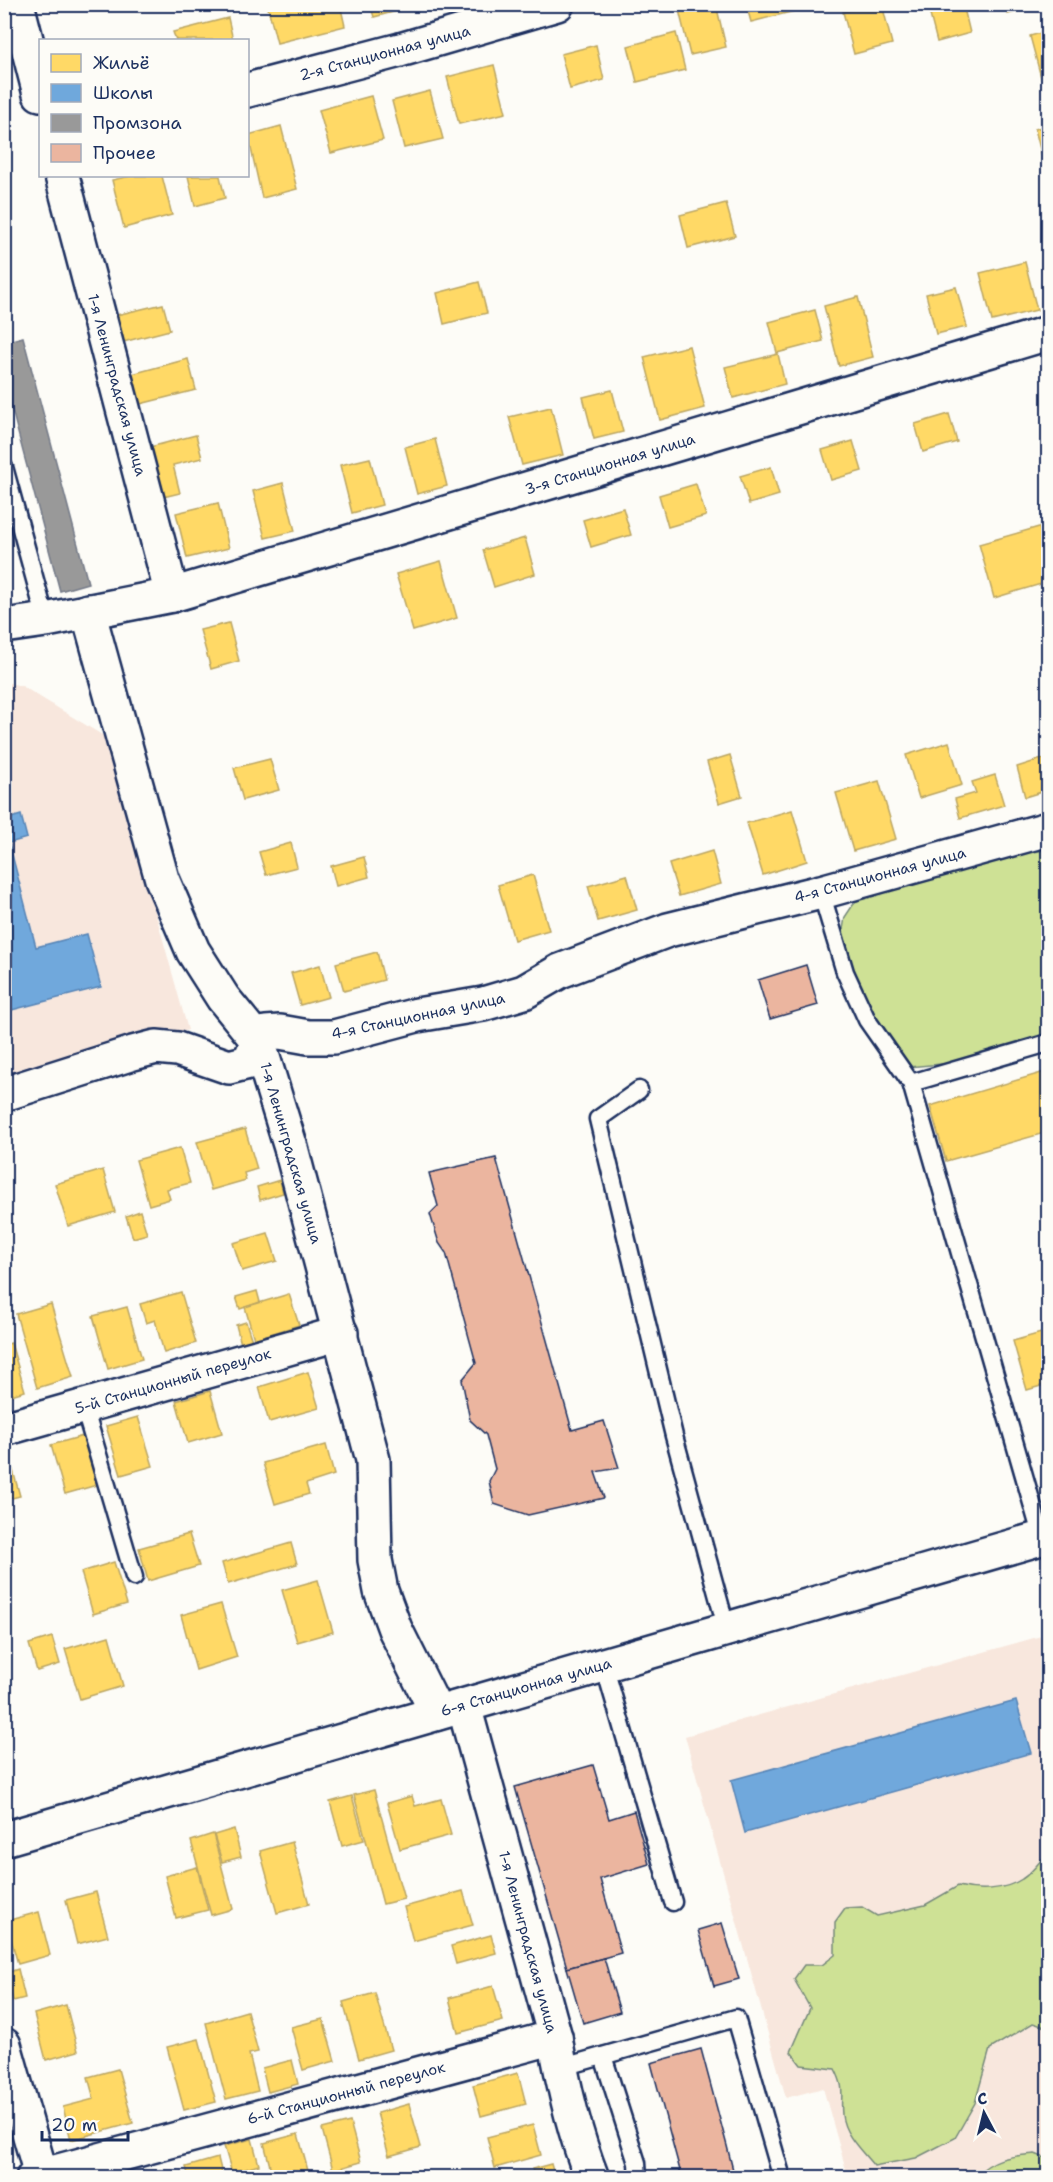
<svg xmlns="http://www.w3.org/2000/svg" width="1053" height="2182" viewBox="0 0 1053 2182" font-family="'Shantell Sans',sans-serif">
<style>
.built{fill:#f8e7dd}
.green{fill:#cee195;stroke:#74887a;stroke-width:1.5}
.homes{fill:#ffd966;stroke:#bba664;stroke-width:1.5}
.schools{fill:#6fa8dc;stroke:#5684b6;stroke-width:1.5}
.industry{fill:#999;stroke:#737987;stroke-width:1.5}
.building{fill:#ebb59f;stroke:#1b2f5e;stroke-width:1.5}
.lines{fill:none;stroke-linecap:round;stroke-linejoin:round}
.lane-casing{stroke:#1b2f5e;stroke-width:21}
.street-casing{stroke:#1b2f5e;stroke-width:38}
.secondary-casing{stroke:#1b2f5e;stroke-width:38}
.lane{stroke:#fdfcf7;stroke-width:16}
.street{stroke:#fdfcf7;stroke-width:33}
.secondary{stroke:#fdfcf7;stroke-width:33}
.labels{text-anchor:middle;stroke-width:6;stroke-linejoin:round;paint-order:stroke}
.street-label{font-size:15px;fill:#1b2f5e;stroke:#fdfcf7}
</style>
<rect width="100%" height="100%" fill="#fdfcf7"/>
<filter id="ink" filterUnits="userSpaceOnUse"><feTurbulence type="fractalNoise" baseFrequency=".0167" numOctaves="2"/><feDisplacementMap in="SourceGraphic" scale="12" xChannelSelector="R" yChannelSelector="G"/><feConvolveMatrix kernelMatrix="1 2 1 2 8 2 1 2 1" color-interpolation-filters="sRGB"/></filter>
<g filter="url(#ink)">
<g class="built">
<path d="M5 682 22 686 107 738 188 1030 5 1079Z"/>
<path d="M1048 1634V2177H848L823 2088 786 2098 685 1736Z"/>
</g>
<g class="green">
<path d="M1048 850V1037L953 1063 908 1067 871 1018 842 936 845 917 853 905 867 893 956 861Z"/>
<path d="M1048 1852V2028L1033 2023 990 2049 975 2103 955 2138 916 2158 874 2166C862 2151 844 2135 842 2115 840 2094 846 2090 835 2069L801 2065 791 2052 810 2008 794 1979 804 1965H822L835 1955V1922L845 1908 862 1907 877 1916 925 1905 958 1886C978 1891 1004 1891 1022 1879 1032 1873 1040 1861 1048 1852Z"/>
<path d="M1035 2154 1048 2159V2177H974C993 2158 1009 2156 1035 2154Z"/>
</g>
<g class="homes">
<path d="M267 4H340L345 26 277 43Z"/>
<path d="M370 4H395L397 11 374 17Z"/>
<path d="M700 4H716L726 47 690 55 679 10Z"/>
<path d="M746 4H798L799 10 751 22Z"/>
<path d="M874 4H882L892 44 854 54 843 12Z"/>
<path d="M955 4H963L970 33 937 42 929 11Z"/>
<path d="M1006 4H1046L1008 14Z"/>
<path d="M228 18 233 40H176L173 32Z"/>
<path d="M1048 31V79L1042 81 1030 36Z"/>
<path d="M676 33 685 70 637 82 628 46Z"/>
<path d="M596 45 604 80 570 89 561 54Z"/>
<path d="M494 65 506 113 459 124 447 77Z"/>
<path d="M430 91 443 139 404 148 392 101Z"/>
<path d="M371 96 383 140 331 153 319 110Z"/>
<path d="M1048 125V155L1042 157 1035 129Z"/>
<path d="M281 126 297 189 262 198 248 135Z"/>
<path d="M131 176H162L172 215 124 228 112 180Z"/>
<path d="M188 176H220L225 198 195 206Z"/>
<path d="M726 203 735 236 688 248 680 215Z"/>
<path d="M1025 262 1037 310 992 321 980 273Z"/>
<path d="M479 282 487 313 444 324 437 293Z"/>
<path d="M956 287 967 327 936 334 926 294Z"/>
<path d="M858 297 873 357 839 366 824 306Z"/>
<path d="M163 304 170 330 119 343 112 316Z"/>
<path d="M815 310 823 341 777 353 769 322Z"/>
<path d="M689 346 705 408 660 420 644 357Z"/>
<path d="M778 354 785 384 733 398 725 367Z"/>
<path d="M188 359 196 390 136 405 128 375Z"/>
<path d="M612 390 623 432 594 439 583 397Z"/>
<path d="M551 407 563 455 522 465 509 417Z"/>
<path d="M949 414 957 442 923 452 915 424Z"/>
<path d="M196 435 202 458 173 465 180 493 159 498 146 448Z"/>
<path d="M435 439 447 486 417 494 405 447Z"/>
<path d="M853 441 862 471 831 480 822 450Z"/>
<path d="M370 458 382 505 352 513 340 465Z"/>
<path d="M771 467 779 495 749 504 740 476Z"/>
<path d="M283 483 295 531 265 538 253 491Z"/>
<path d="M696 484 706 516 668 527 659 495Z"/>
<path d="M218 503 229 548 187 558 176 513Z"/>
<path d="M623 508 631 535 591 547 583 520Z"/>
<path d="M1039 527 1048 558V582L994 598 979 544Z"/>
<path d="M525 538 535 574 494 587 483 550Z"/>
<path d="M441 561 457 618 413 631 396 574Z"/>
<path d="M229 623 239 661 211 669 200 630Z"/>
<path d="M949 742 962 785 919 798 906 755Z"/>
<path d="M730 755 742 796 719 803 707 762Z"/>
<path d="M1048 757V790L1025 797 1017 767Z"/>
<path d="M270 759 279 790 243 800 234 768Z"/>
<path d="M995 775 1004 805 960 818 955 799 976 793 972 782Z"/>
<path d="M879 781 896 839 853 851 836 793Z"/>
<path d="M792 810 807 861 763 875 747 823Z"/>
<path d="M291 843 297 867 266 875 259 852Z"/>
<path d="M712 851 721 884 679 896 669 864Z"/>
<path d="M364 857 369 877 336 886 331 866Z"/>
<path d="M533 875 549 930 514 940 498 885Z"/>
<path d="M627 875 637 910 598 921 588 886Z"/>
<path d="M377 952 384 980 344 991 336 963Z"/>
<path d="M320 965 329 997 300 1005 291 973Z"/>
<path d="M1048 1071V1132L946 1161 930 1106Z"/>
<path d="M245 1129 257 1169 244 1173 246 1180 211 1190 197 1142Z"/>
<path d="M180 1148 190 1183 167 1189 170 1199 149 1205 136 1160Z"/>
<path d="M103 1170 115 1212 68 1226 55 1184Z"/>
<path d="M280 1180 283 1193 260 1200 257 1187Z"/>
<path d="M140 1211 147 1234 133 1238 126 1216Z"/>
<path d="M268 1233 277 1261 242 1271 233 1243Z"/>
<path d="M257 1291 260 1302 240 1309 236 1297Z"/>
<path d="M181 1292 196 1343 164 1353 155 1320 146 1323 140 1304Z"/>
<path d="M289 1294 299 1325 254 1339 245 1307Z"/>
<path d="M51 1304 73 1377 37 1388 16 1314Z"/>
<path d="M127 1307 142 1359 108 1369 93 1316Z"/>
<path d="M246 1322 252 1341 241 1344 236 1325Z"/>
<path d="M1048 1331V1384L1027 1390 1013 1341Z"/>
<path d="M11 1343 25 1391 4 1397V1345Z"/>
<path d="M308 1372 319 1408 269 1422 259 1387Z"/>
<path d="M210 1391 222 1433 188 1443 176 1401Z"/>
<path d="M138 1417 153 1466 121 1475 106 1426Z"/>
<path d="M83 1436 97 1485 65 1494 51 1445Z"/>
<path d="M326 1445 334 1475 306 1484 309 1494 275 1504 263 1463Z"/>
<path d="M9 1456 20 1496 4 1500V1457Z"/>
<path d="M189 1534 199 1566 148 1581 139 1548Z"/>
<path d="M291 1543 297 1564 228 1584 222 1563Z"/>
<path d="M114 1562 127 1604 93 1614 81 1572Z"/>
<path d="M318 1580 333 1632 297 1642 282 1590Z"/>
<path d="M221 1604 237 1657 196 1670 181 1615Z"/>
<path d="M109 1636 123 1686 80 1699 65 1649Z"/>
<path d="M52 1637 60 1664 37 1671 29 1644Z"/>
<path d="M374 1790 404 1899 383 1904 354 1795Z"/>
<path d="M352 1796 364 1840 342 1846 330 1802Z"/>
<path d="M412 1796 415 1806 441 1799 451 1835 400 1849 387 1803Z"/>
<path d="M234 1829 241 1857 222 1862 214 1835Z"/>
<path d="M213 1834 233 1909 211 1915 191 1841Z"/>
<path d="M292 1842 309 1904 277 1913 260 1851Z"/>
<path d="M197 1867 208 1910 176 1918 165 1876Z"/>
<path d="M463 1891 473 1925 413 1941 404 1907Z"/>
<path d="M96 1892 108 1936 77 1944 66 1900Z"/>
<path d="M39 1912 50 1955 18 1964 6 1921Z"/>
<path d="M491 1935 496 1953 456 1964 451 1946Z"/>
<path d="M18 1969 25 1998 13 2001 6 1973Z"/>
<path d="M493 1986 503 2021 458 2033 449 1998Z"/>
<path d="M375 1993 391 2050 359 2059 343 2002Z"/>
<path d="M66 2005 78 2051 46 2060 34 2014Z"/>
<path d="M247 2011 258 2052 249 2054 258 2091 226 2099 206 2023Z"/>
<path d="M323 2019 335 2061 303 2070 291 2027Z"/>
<path d="M199 2039 216 2102 184 2110 167 2047Z"/>
<path d="M292 2060 298 2084 268 2092 262 2068Z"/>
<path d="M118 2069 133 2123 71 2140 63 2107 94 2099 88 2077Z"/>
<path d="M518 2073 526 2104 481 2116 473 2085Z"/>
<path d="M409 2104 421 2147 389 2156 377 2113Z"/>
<path d="M350 2122 361 2162 333 2170 322 2129Z"/>
<path d="M533 2125 541 2155 495 2168 487 2137Z"/>
<path d="M298 2134 310 2178H273L264 2143Z"/>
<path d="M252 2139 259 2165 232 2173 224 2146Z"/>
<path d="M218 2158 223 2178H189L186 2167Z"/>
<path d="M551 2164 555 2178H535L532 2169Z"/>
</g>
<g class="schools">
<path d="M21 815 27 838 9 843 36 947 87 934 101 987 4 1012V820Z"/>
<path d="M1016 1701 1031 1753 745 1833 731 1780Z"/>
</g>
<path class="industry" d="M23 337 88 583 60 591 4 380V342Z"/>
<g class="building">
<path d="M806 965 818 1005 770 1019 758 980Z"/>
<path d="M496 1158 572 1430 604 1421 619 1468 595 1472 604 1498 528 1515 494 1504 489 1481 495 1469 486 1435 470 1420 462 1380 476 1363 446 1253 439 1243 430 1214 438 1206 429 1173Z"/>
<path d="M593 1765 609 1819 634 1811 649 1864 600 1879 621 1953 567 1968 515 1787Z"/>
<path d="M722 1923 739 1979 714 1986 698 1930Z"/>
<path d="M604 1958 620 2012 583 2023 567 1968Z"/>
<path d="M701 2049 727 2146 735 2178H682L651 2063Z"/>
</g>
<g class="lines">
<defs>
<g id="lane">
<path d="M4 467 46 620"/>
<path d="M821 892 845 972 867 1020 911 1083 1042 1538"/>
<path d="M911 1083 1048 1043"/>
<path d="M639 1090 598 1119 674 1436 727 1630"/>
<path d="M84 1407 134 1577"/>
<path d="M604 1665 673 1902"/>
<path d="M603 2056 637 2163 638 2178"/>
<path d="M560 2068 736 2018 782 2178"/>
</g>
<g id="street">
<path d="M17 4 40 94"/>
<path d="M248 90 400 50 557 4"/>
<path d="M62 176 172 595"/>
<path d="M88 611 162 879 193 951 223 998 258 1041 291 1148 373 1460 375 1560 381 1591 395 1629 437 1713"/>
<path d="M4 626 46 620 172 595 1048 333"/>
<path d="M4 1094 133 1053 156 1047 177 1049 229 1067 249 1062 258 1041 266 1033 280 1032 308 1037H334L417 1015 483 1004 524 992 560 971 668 930 821 892 1048 829"/>
<path d="M4 1429 341 1333"/>
<path d="M464 1706 555 2037C563 2085 574 2132 592 2178"/>
<path d="M4 2045 42 2178"/>
<path d="M33 2178 555 2037"/>
</g>
<path id="secondary" d="M4 1839 1048 1536"/>
</defs>
<use href="#lane" class="lane-casing"/>
<use href="#street" class="street-casing"/>
<use href="#secondary" class="secondary-casing"/>
<use href="#lane" class="lane"/>
<use href="#street" class="street"/>
<use href="#secondary" class="secondary"/>
</g>
</g>
<g class="labels">
<g class="street-label">
<text transform="translate(385 53) rotate(-15)" y="5">2-я Станционная улица</text>
<text transform="translate(117 385) rotate(75)" y="5">1-я Ленинградская улица</text>
<text transform="translate(610 464) rotate(-17)" y="5">3-я Станционная улица</text>
<text transform="translate(880 875) rotate(-15)" y="5">4-я Станционная улица</text>
<text transform="translate(418 1016) rotate(-12)" y="5">4-я Станционная улица</text>
<text transform="translate(291 1153) rotate(74)" y="5">1-я Ленинградская улица</text>
<text transform="translate(173 1381) rotate(-16)" y="5">5-й Станционный переулок</text>
<text transform="translate(526 1687) rotate(-16)" y="5">6-я Станционная улица</text>
<text transform="translate(528 1942) rotate(75)" y="5">1-я Ленинградская улица</text>
<text transform="translate(346 2093) rotate(-15)" y="5">6-й Станционный переулок</text>
</g>
</g>
<rect width="1053" height="2182" fill="none" stroke="#fdfcf7" stroke-width="24"/>
<rect x="12" y="12" width="1029" height="2158" fill="none" stroke="#1b2f5e" stroke-width="2" filter="url(#ink)"/>
<rect x="39" y="39" width="210" height="138" fill="#fdfcf7" stroke="#a3aaba" stroke-width="1.5"/>
<rect x="51" y="54" width="30" height="18" fill="#ffd966" stroke="#a3aaba" stroke-width="1.5"/>
<text x="93" y="69" font-size="18" fill="#1b2f5e">Жильё</text>
<rect x="51" y="84" width="30" height="18" fill="#6fa8dc" stroke="#a3aaba" stroke-width="1.5"/>
<text x="93" y="99" font-size="18" fill="#1b2f5e">Школы</text>
<rect x="51" y="114" width="30" height="18" fill="#999999" stroke="#a3aaba" stroke-width="1.5"/>
<text x="93" y="129" font-size="18" fill="#1b2f5e">Промзона</text>
<rect x="51" y="144" width="30" height="18" fill="#ebb59f" stroke="#a3aaba" stroke-width="1.5"/>
<text x="93" y="159" font-size="18" fill="#1b2f5e">Прочее</text>
<g transform="translate(984 2113) rotate(353)" stroke="#fdfcf7" stroke-width="4.5" paint-order="stroke">
<path d="M0-4.5L10 22L0 15L-10 22Z" fill="#1b2f5e"/>
<text y="-9" font-size="16" font-weight="bold" text-anchor="middle" fill="#1b2f5e">С</text>
</g>
<path d="M42 2131v9h86v-9" fill="none" stroke="#1b2f5e" stroke-width="3"/>
<text x="51" y="2131" font-size="18" fill="#1b2f5e" stroke="#fdfcf7" stroke-width="4.5" paint-order="stroke">20 m</text>
</svg>
